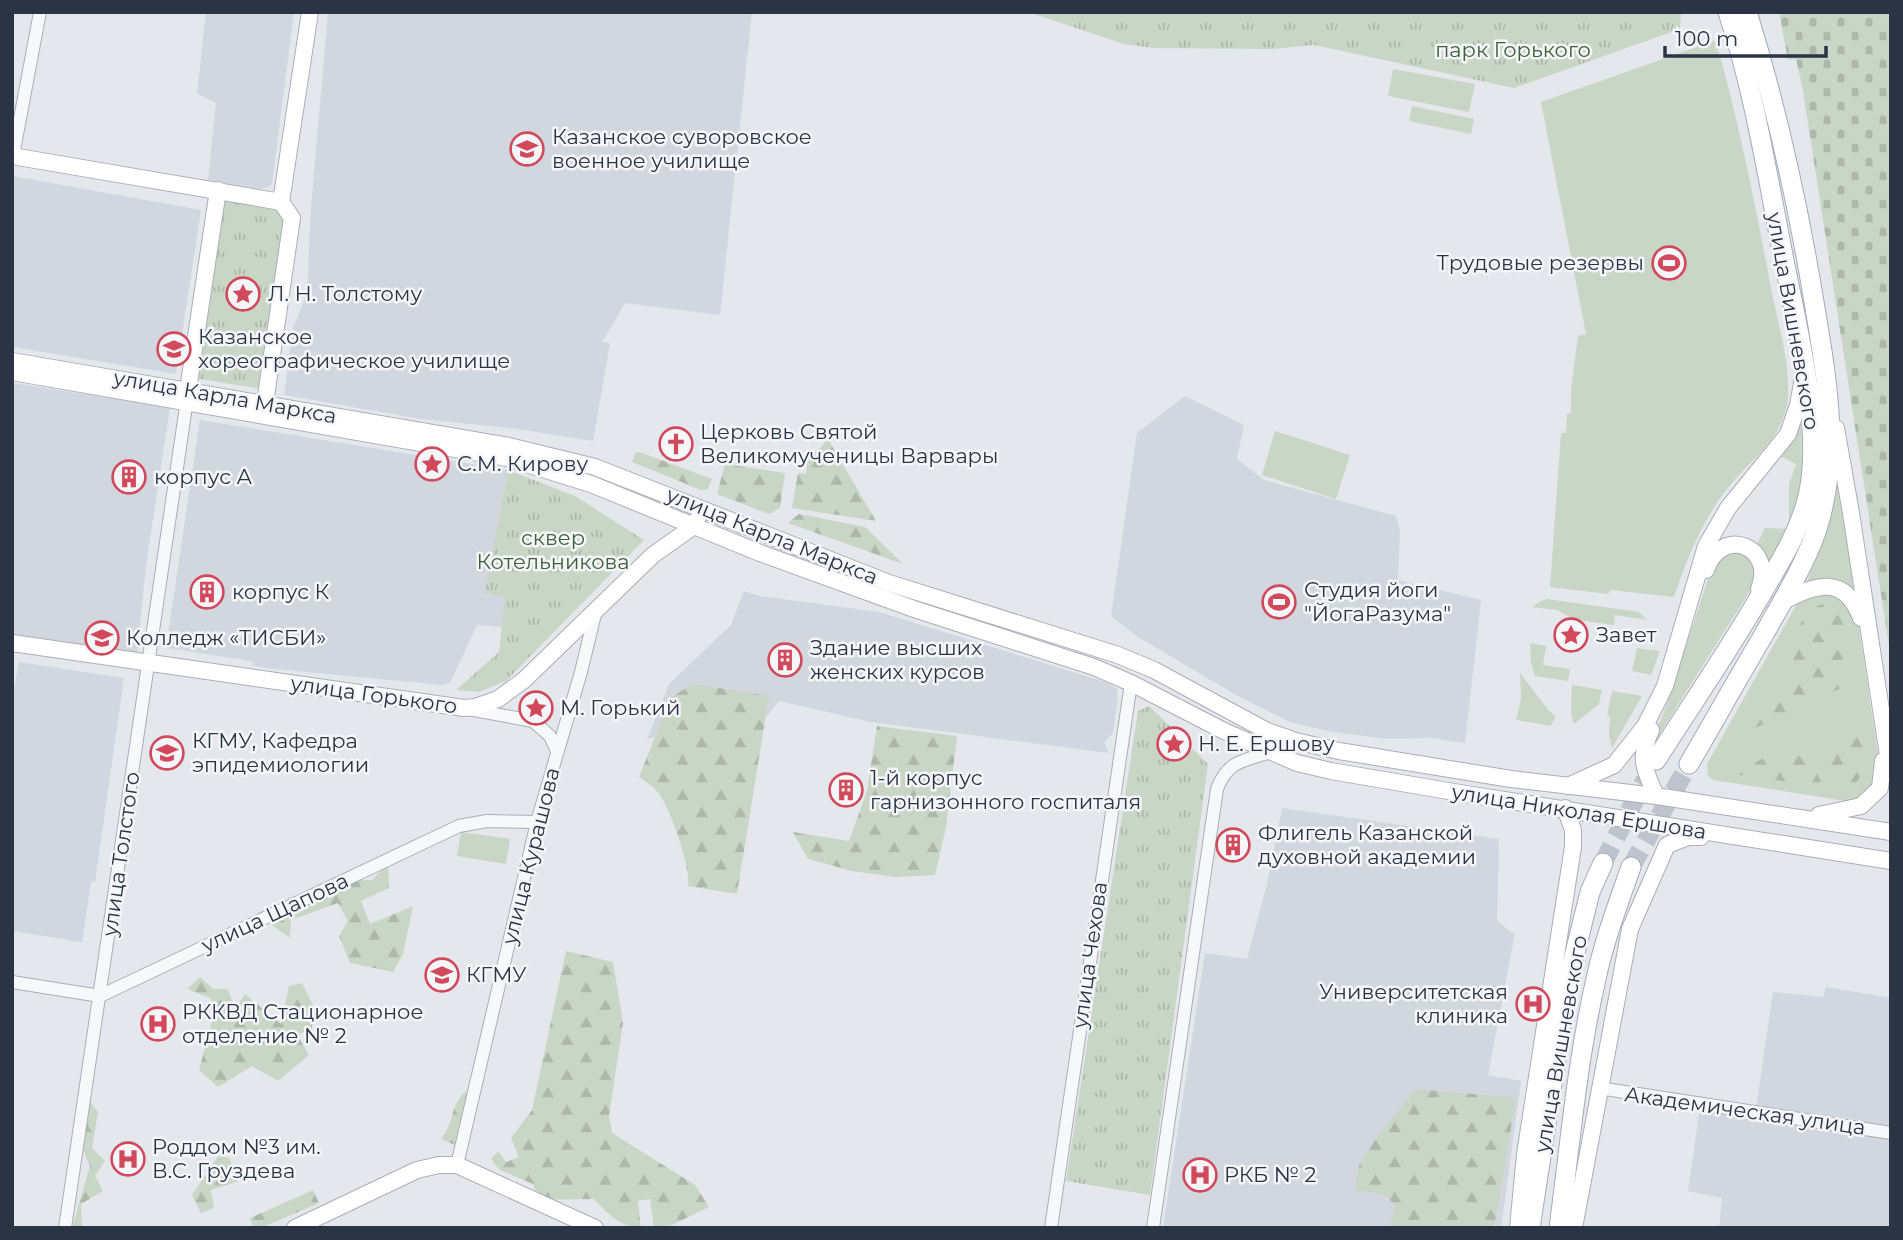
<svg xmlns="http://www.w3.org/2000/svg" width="1903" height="1240" viewBox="0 0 1903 1240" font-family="Montserrat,sans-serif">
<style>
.built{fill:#d2d6de}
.grass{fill:#c9d6c5}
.forest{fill:url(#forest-firs)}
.cemetery{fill:url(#cemetery-stones)}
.park{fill:url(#park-tufts)}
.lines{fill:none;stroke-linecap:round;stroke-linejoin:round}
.primary-tunnel{stroke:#bfc3cb;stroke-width:19;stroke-dasharray:19 10;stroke-linecap:butt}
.street-casing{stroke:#a9aeb7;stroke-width:14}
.secondary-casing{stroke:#a9aeb7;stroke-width:18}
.primary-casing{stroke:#a3abb8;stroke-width:21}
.street{stroke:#f7f8fa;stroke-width:12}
.secondary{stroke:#fff;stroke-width:16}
.primary{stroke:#fff;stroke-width:19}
.labels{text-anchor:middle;stroke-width:5;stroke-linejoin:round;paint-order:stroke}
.park-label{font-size:21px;fill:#3f6138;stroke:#f4f6f9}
.poi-label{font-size:21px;fill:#2b3445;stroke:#f4f6f9;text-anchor:start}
.street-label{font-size:21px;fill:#2b3445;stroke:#f4f6f9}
</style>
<defs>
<pattern id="forest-firs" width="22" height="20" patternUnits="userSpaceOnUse" patternTransform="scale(1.75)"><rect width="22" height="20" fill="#c9d6c5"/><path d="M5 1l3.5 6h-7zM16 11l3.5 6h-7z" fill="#adb8ab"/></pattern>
<pattern id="cemetery-stones" width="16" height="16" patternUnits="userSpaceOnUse" patternTransform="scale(1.75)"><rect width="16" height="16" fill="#c9d6c5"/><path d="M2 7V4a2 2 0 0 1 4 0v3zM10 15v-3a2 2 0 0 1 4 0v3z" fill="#adb8ab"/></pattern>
<pattern id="park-tufts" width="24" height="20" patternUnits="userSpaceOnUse" patternTransform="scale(1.75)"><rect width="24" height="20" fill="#c9d6c5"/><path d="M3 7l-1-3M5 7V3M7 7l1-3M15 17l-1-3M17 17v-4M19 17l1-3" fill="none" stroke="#adb8ab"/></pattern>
</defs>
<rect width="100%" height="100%" fill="#e4e7ec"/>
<g class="built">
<path d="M206 12H294L272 184 268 187 261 189 208 180 216 103 197 93Z"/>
<path d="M328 12H752L720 315 625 303 602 342 610 343 593 441 511 428 421 419 284 395 293 328 307 293 311 208Z"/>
<path d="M12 176 201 210 176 374 12 347Z"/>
<path d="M12 383 170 407 146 565 137 655 12 634Z"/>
<path d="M1185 396 1244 425 1237 459 1264 480 1396 516 1400 532 1398 580 1481 600 1465 743 1430 738 1386 739 1327 731 1290 722 1236 695 1138 637 1111 616 1137 433Z"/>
<path d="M200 420 508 470 486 593 505 595 502 627 477 625 450 683 442 685 265 668 252 665V661L166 648Z"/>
<path d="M744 591 760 596 879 612 1105 682 1117 689 1118 698 1113 733 1104 742 1109 753 871 722 779 701 768 715 723 719 647 739 669 684 731 625Z"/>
<path d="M19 662 124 678 95 882H91L82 942 12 931V699Z"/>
<path d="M1282 808 1499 839 1497 920 1510 932 1515 933 1488 1075 1521 1081 1501 1228H1163L1205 953 1247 959 1267 884Z"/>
<path d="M1826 987 1891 998V1228H1719L1722 1198 1688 1191 1701 1101 1756 1108 1773 992 1823 997Z"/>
</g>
<g class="grass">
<path d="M1714 41 1717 45C1739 123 1755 203 1770 283 1776 317 1788 353 1788 387 1789 400 1786 412 1781 423 1770 448 1747 464 1731 484 1703 518 1688 556 1674 597L1611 590 1608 594 1550 587 1561 433H1566L1567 414 1571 413V390L1578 336 1586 334 1541 102Z"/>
<path d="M1393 69 1475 84 1469 112 1388 96Z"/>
<path d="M1412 106 1474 119 1471 134 1409 121Z"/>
<path d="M1801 415 1802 480 1791 528H1789V484L1796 464 1779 456Z"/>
<path d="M1275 431 1350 455 1336 499 1262 475Z"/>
<path d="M1839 472 1859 603 1806 584 1820 547Z"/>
<path d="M1765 528 1790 529 1772 568 1746 539 1757 544Z"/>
<path d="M1725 551 1748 553 1758 578 1645 757 1663 715 1713 564Z"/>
<path d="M1836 591 1857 615 1878 754 1879 766 1870 795 1852 802 1713 780 1708 776 1707 764 1799 600 1804 596Z"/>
<path d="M1547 599 1639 612 1647 620 1615 615 1614 625 1576 620 1557 610 1532 607 1539 602Z"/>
<path d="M1530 643 1546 646 1543 665 1570 669 1568 681 1535 676 1531 663Z"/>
<path d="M1637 648 1660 651 1651 675 1632 671Z"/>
<path d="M1520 673 1550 712H1551L1555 717 1551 726 1516 720 1521 699Z"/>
<path d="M1572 685 1602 690 1599 704 1574 724 1571 714Z"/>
<path d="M1612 691 1642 696 1612 748 1609 735 1610 716H1607Z"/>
<path d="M461 832 510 839 506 864 457 856Z"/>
</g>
<g class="forest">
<path d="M828 439 876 521 792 508 798 473 806 474 807 462Z"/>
<path d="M636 452 642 453 712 479 708 489 701 490 632 462Z"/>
<path d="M725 464 785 473 780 508 769 514 717 494Z"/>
<path d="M799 514 865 527 903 564 788 523Z"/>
<path d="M1826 603 1842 608C1858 637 1849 657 1841 688L1749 731 1754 713 1765 702 1772 690 1791 673 1801 623 1817 606Z"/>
<path d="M694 684 769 696 737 894 688 886C691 867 671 812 660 795 656 788 646 782 639 777L671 697Z"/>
<path d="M1852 719 1861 725C1866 751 1872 766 1853 786L1840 782 1824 767 1823 748 1846 728Z"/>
<path d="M877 726 957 736 946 827 935 875 895 877 852 871 808 859 793 832 849 841 867 791Z"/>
<path d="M1781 756H1803L1811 759 1825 791 1783 781 1733 774 1762 759Z"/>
<path d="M388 864 389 888 361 901 370 924 413 906 403 954 393 972 350 963 339 936 348 921 338 903 291 920 290 938 265 920 345 880H372Z"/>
<path d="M566 951 613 962 623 1023 609 1116 612 1133 695 1185 709 1207 666 1228H654L650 1199 638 1201 641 1228C620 1228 608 1213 594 1199L539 1200 533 1184 500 1170 491 1159 498 1151 506 1162 519 1157 511 1138 532 1110Z"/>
<path d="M200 977 213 989H228L235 1010 245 994 281 1024 289 986 302 983 313 1005 312 1029 297 1035 309 1055 278 1081 252 1066 218 1087 199 1070 214 1013 210 998 187 989Z"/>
<path d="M1416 1089 1516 1098 1494 1228H1389L1395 1206 1386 1195 1355 1190 1359 1165 1375 1140Z"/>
<path d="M465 1092 477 1097 471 1123 455 1145 441 1139C455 1122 449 1108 465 1092Z"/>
<path d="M90 1102 98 1112 92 1148 105 1161 95 1176 103 1191 81 1204 82 1228H72L90 1166 82 1147Z"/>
<path d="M218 1156 229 1158 239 1181 211 1190 214 1208 201 1213 192 1195Z"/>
<path d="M313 1190 319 1203 261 1228H253L250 1218Z"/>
</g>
<path class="cemetery" d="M1779 12H1891V659L1803 91 1796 59 1788 60Z"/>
<g class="park">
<path d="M1028 12H1681L1680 29 1514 88 1314 45 1272 49 1153 48 1124 44Z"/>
<path d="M224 200 277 210 285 216 262 389 194 378Z"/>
<path d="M508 470 575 496 644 540 506 681 479 692 456 690 499 652 505 596 485 593Z"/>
<path d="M1149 706 1175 731 1170 740 1184 756 1193 749 1208 764 1150 1195 1066 1181 1138 711Z"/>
</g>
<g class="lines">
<g class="primary-tunnel">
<path d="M1603 863 1645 780"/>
<path d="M1631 867 1689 764"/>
</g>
<defs>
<g id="street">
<path d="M13 156 40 12"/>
<path d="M468 709 533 721 550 736 557 751"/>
<path d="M12 982 100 996 459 826 487 821 537 822"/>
<path d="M1599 1088 1891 1133"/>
<path d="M457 1165 537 822 581 672 596 610"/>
<path d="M65 1228 188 393"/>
<path d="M1051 1228 1131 683"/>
<path d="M1153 1228 1217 789C1228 760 1244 761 1270 752"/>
</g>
<g id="secondary">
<path d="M12 156 281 202"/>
<path d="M12 361 509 446 595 467 889 583 1118 655 1154 670 1267 731 1296 741 1339 751 1511 779 1656 796 1891 832"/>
<path d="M12 372 507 458 591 484 760 553 914 609 1094 667 1131 683 1224 731 1297 763 1331 771 1466 794 1891 861"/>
<path d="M188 390 218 190"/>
<path d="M265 403 292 218 281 202 310 12"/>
<path d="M1836 428 1851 513 1891 775"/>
<path d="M1706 570C1722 524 1776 547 1759 589"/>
<path d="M1782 602C1815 584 1845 574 1861 618"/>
<path d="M12 643 464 708 475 707 498 699 524 680 653 555 694 526 697 520"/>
<path d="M1651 730C1638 759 1644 768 1656 796"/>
<path d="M1568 786 1614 765 1645 726 1665 686 1706 546 1728 508 1788 434 1798 405 1803 378"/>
<path d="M1819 815 1861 806 1880 788 1883 761"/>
<path d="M295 1228 417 1170 439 1165H457L595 1228"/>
<path d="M1518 1228 1525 1154 1573 847V830L1565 808"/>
<path d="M1574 1228 1630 929 1667 845 1688 837H1701"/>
</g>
<g id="primary">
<path d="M1656 760C1693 702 1732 646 1766 586 1782 559 1799 531 1807 500 1825 434 1796 323 1783 255 1767 174 1754 90 1728 12"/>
<path d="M1689 764C1714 721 1738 678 1763 636 1782 602 1803 568 1816 532 1842 455 1826 374 1813 296 1797 200 1776 105 1747 12"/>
<path d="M1530 1228 1568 981 1590 892 1603 863"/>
<path d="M1559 1228C1570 1145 1577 1061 1596 979 1604 941 1618 904 1631 867"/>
</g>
</defs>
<use href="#street" class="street-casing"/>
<use href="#secondary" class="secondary-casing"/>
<use href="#primary" class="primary-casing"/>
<use href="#street" class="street"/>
<use href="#secondary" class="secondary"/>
<use href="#primary" class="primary"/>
</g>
<defs>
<symbol id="university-ring" viewBox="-11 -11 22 22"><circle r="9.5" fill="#f4f6f9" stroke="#d1495b" stroke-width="1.5"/><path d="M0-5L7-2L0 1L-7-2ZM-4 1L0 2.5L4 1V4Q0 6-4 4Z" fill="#d1495b"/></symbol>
<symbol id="stadium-ring" viewBox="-11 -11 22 22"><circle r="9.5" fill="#f4f6f9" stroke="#d1495b" stroke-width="1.5"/><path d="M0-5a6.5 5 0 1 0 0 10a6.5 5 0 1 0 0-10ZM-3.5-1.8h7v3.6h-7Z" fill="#d1495b"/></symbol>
<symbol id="sight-ring" viewBox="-11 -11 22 22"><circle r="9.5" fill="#f4f6f9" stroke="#d1495b" stroke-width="1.5"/><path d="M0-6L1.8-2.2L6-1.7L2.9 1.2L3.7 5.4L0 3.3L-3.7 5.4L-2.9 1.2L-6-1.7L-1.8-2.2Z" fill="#d1495b"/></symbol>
<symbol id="church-ring" viewBox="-11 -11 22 22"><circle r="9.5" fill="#f4f6f9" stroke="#d1495b" stroke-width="1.5"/><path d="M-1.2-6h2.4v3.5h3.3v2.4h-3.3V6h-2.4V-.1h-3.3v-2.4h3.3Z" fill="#d1495b"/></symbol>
<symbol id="building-ring" viewBox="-11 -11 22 22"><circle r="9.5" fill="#f4f6f9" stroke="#d1495b" stroke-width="1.5"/><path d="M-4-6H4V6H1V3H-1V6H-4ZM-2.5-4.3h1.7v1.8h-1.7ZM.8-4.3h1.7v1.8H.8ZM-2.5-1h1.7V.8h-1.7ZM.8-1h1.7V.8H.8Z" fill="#d1495b"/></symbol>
<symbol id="hospital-ring" viewBox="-11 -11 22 22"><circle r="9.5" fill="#f4f6f9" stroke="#d1495b" stroke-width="1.5"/><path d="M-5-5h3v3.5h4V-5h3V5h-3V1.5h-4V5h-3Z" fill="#d1495b"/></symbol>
</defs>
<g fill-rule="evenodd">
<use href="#university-ring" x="508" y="130" width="38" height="38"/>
<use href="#stadium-ring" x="1650" y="244" width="38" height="38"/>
<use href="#sight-ring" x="224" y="275" width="38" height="38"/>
<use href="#university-ring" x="155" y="330" width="38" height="38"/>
<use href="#church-ring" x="657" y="425" width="38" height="38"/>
<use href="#sight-ring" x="413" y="445" width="38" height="38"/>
<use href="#building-ring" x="110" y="458" width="38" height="38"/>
<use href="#building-ring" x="188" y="573" width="38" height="38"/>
<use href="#stadium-ring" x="1260" y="583" width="38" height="38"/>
<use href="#sight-ring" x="1552" y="616" width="38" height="38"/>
<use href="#university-ring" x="83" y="619" width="38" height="38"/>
<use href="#building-ring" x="766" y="641" width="38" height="38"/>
<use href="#sight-ring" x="517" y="689" width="38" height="38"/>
<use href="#sight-ring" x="1155" y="725" width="38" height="38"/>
<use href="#university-ring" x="148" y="734" width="38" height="38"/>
<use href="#building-ring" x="827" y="771" width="38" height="38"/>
<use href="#building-ring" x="1214" y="826" width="38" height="38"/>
<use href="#university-ring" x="423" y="956" width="38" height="38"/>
<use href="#hospital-ring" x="1514" y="985" width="38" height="38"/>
<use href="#hospital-ring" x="139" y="1005" width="38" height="38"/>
<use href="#hospital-ring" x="109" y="1140" width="38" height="38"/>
<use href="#hospital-ring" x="1181" y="1156" width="38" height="38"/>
</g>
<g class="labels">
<g class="park-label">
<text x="1513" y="57">парк Горького</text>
<text x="553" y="545">сквер<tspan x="553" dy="24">Котельникова</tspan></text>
</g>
<g class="poi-label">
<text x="552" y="144">Казанское суворовское<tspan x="552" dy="24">военное училище</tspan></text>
<text x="1644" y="270" text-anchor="end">Трудовые резервы</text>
<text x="268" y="301">Л. Н. Толстому</text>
<text x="198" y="344">Казанское<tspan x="198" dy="24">хореографическое училище</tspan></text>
<text x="700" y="439">Церковь Святой<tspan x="700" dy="24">Великомученицы Варвары</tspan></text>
<text x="457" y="471">С.М. Кирову</text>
<text x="154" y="484">корпус А</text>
<text x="1304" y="597">Студия йоги<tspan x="1304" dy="24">"ЙогаРазума"</tspan></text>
<text x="232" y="599">корпус К</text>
<text x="1596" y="642">Завет</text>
<text x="126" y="645">Колледж «ТИСБИ»</text>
<text x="810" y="655">Здание высших<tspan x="810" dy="24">женских курсов</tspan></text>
<text x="560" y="715">М. Горький</text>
<text x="192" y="748">КГМУ, Кафедра<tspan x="192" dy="24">эпидемиологии</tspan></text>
<text x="1198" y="751">Н. Е. Ершову</text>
<text x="870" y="785">1-й корпус<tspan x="870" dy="24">гарнизонного госпиталя</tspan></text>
<text x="1258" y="840">Флигель Казанской<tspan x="1258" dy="24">духовной академии</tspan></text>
<text x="466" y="982">КГМУ</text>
<text x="1508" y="999" text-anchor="end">Университетская<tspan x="1508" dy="24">клиника</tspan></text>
<text x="182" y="1019">РККВД Стационарное<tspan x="182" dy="24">отделение № 2</tspan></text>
<text x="152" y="1154">Роддом №3 им.<tspan x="152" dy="24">В.С. Груздева</tspan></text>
<text x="1224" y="1182">РКБ № 2</text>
</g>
<g class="street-label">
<text transform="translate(1793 321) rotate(80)" y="7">улица Вишневского</text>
<text transform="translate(225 397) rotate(10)" y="7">улица Карла Маркса</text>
<text transform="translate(772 536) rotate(22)" y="7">улица Карла Маркса</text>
<text transform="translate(374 695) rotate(8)" y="7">улица Горького</text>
<text transform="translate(1579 812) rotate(9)" y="7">улица Николая Ершова</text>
<text transform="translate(121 854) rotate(-82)" y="7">улица Толстого</text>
<text transform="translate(531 856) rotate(-76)" y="7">улица Курашова</text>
<text transform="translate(275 913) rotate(-25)" y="7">улица Щапова</text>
<text transform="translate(1090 955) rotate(-82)" y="7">улица Чехова</text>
<text transform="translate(1561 1044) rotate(-80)" y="7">улица Вишневского</text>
<text transform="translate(1745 1111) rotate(8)" y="7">Академическая улица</text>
</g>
</g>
<rect width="1903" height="1240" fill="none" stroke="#2b3445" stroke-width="28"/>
<path d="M1665 46v10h161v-10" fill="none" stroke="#2b3445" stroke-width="3.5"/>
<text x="1675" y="46" font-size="21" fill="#2b3445" stroke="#f4f6f9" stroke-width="5" paint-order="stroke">100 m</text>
</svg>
